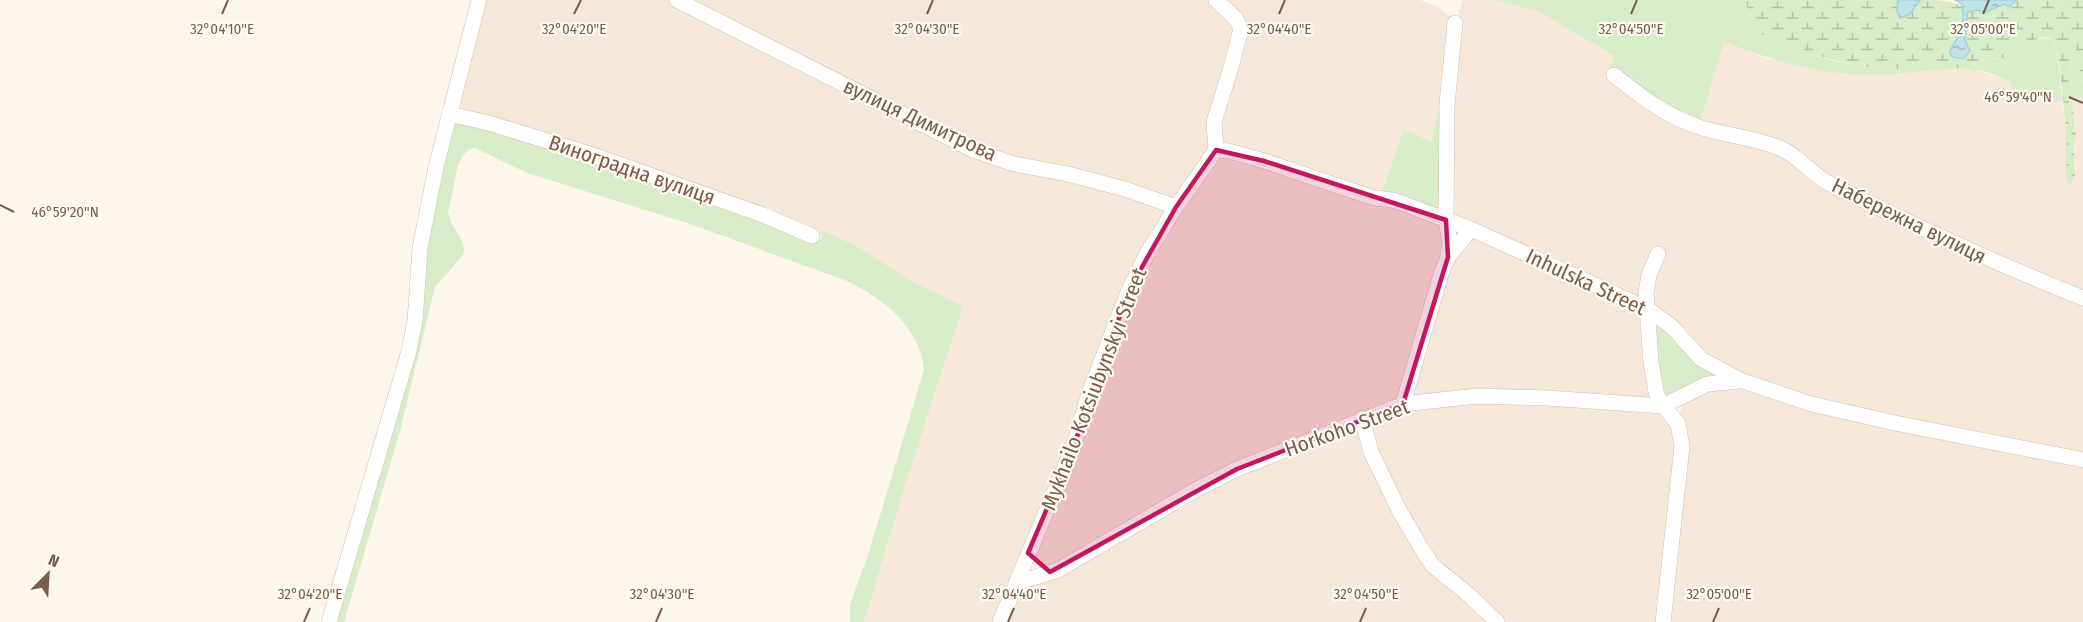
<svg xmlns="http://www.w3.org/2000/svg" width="2083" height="622" viewBox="0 0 2083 622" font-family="'Fira Sans Condensed',sans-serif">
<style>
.residential{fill:#f5e8da}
.grass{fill:#d8ecc9}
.wetland{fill:url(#wetland-marsh)}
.water{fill:url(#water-ripples);stroke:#a5d3da;stroke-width:1.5}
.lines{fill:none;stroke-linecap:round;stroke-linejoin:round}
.minor-casing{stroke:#d1beb0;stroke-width:16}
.minor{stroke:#fff;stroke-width:15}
.marked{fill:#c2185b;fill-opacity:0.2;stroke:#c2185b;stroke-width:4.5;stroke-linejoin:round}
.ticks{fill:none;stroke:#7a5c4d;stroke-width:2}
.labels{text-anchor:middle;stroke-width:4.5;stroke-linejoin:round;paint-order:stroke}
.street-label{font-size:21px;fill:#7a5c4d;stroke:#fffaf3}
.ticks-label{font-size:15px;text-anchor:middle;fill:#7a5c4d;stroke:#fffaf3;stroke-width:4.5;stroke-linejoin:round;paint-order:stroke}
</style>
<defs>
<pattern id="wetland-marsh" width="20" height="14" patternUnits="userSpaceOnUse" patternTransform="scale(1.5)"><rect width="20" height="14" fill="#d8ecc9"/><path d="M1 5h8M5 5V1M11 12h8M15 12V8" fill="none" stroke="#b4c2a5"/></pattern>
<pattern id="water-ripples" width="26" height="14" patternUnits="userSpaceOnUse" patternTransform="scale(1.5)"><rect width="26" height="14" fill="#bfe3e8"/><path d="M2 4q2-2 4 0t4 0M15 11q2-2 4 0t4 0" fill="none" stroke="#a0bbbe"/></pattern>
</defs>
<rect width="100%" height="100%" fill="#fdf6ec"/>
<g class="residential">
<path d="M483 0H671L952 142 1169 209 998 622H864L907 479 962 306 908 279 857 246 823 232 822 236 806 231 455 110Z"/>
<path d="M683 0H1213L1236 26 1214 145 1179 200 1013 162Z"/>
<path d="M1219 0H1420L1436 6 1448 15 1453 22 1449 67 1431 143 1404 129 1380 196 1230 149 1219 141 1221 105 1243 29Z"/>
<path d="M1463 0H1494L1539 12 1615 57 1652 108 1795 159 2083 301V457L1811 402 1716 366 1674 325 1452 219 1449 211 1457 17Z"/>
<path d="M1724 42 1771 60 1976 70 2010 81 2052 102 2062 101 2066 131V180L2075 175 2076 165 2074 153 2076 129 2071 100 2083 98V296L1827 181 1798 156 1699 125Z"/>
<path d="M1223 154 1439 220 1447 232 1402 399 1362 416 1050 568 1035 557 1131 290 1211 162Z"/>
<path d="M1473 237 1643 309 1653 400H1410L1443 276Z"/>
<path d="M1724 384 2083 463V622H1666L1681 407 1684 401Z"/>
<path d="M1476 398 1662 413 1676 426 1660 622H1501L1442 570 1375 452 1370 427 1374 419 1380 415Z"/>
<path d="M1358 430 1409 536 1493 622H1002L1014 591 1199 491Z"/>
</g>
<g class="grass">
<path d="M1494 0H1745L1752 22 1759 33 1771 41 1798 44 1810 55 1834 61 1881 70 1903 68 1915 64 1925 63 1959 68 1974 65 1980 60 1989 58 1996 59 2007 56C2009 52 2011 46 2015 44 2021 39 2027 42 2033 40 2044 38 2053 35 2057 47L2062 101 2052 102 2012 87 2010 81C1999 77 1986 71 1975 70 1940 66 1907 75 1873 75 1820 75 1773 61 1724 42L1699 125 1610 70 1614 56 1539 12Z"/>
<path d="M2072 37 2074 39 2083 85V98L2071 100 2070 39Z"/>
<path d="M1449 67 1444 214 1380 196 1404 129 1431 142Z"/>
<path d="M470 120 804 235 821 240 823 231 857 246 908 279 963 306 907 479 864 622H850V604L868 555 924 370C921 327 882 298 847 281L690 224 527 173 475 148 468 150 462 157 458 165 448 213 451 222 462 241 464 248 463 255 435 287 400 431 344 622H333L412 351 421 270 449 129 456 121Z"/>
<path d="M1654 318 1726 375 1666 399 1660 397Z"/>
</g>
<path class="wetland" d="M1745 0H1898L1897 14 1900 18 1909 15 1920 0C1934 0 1955 0 1963 7 1962 18 1963 34 1954 40L1970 48 1964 38 1968 24 1966 17 1968 12 1977 10 1986 12 2004 4 2009 7 2017 0H2083V85L2074 39 2072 37 2070 39 2071 96 2076 135 2074 143 2075 175 2071 183 2066 180V131L2059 62 2056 43 2050 38 2042 37 2031 41 2018 42 2013 45 2007 56 2001 59 1989 58 1980 60 1971 66 1959 68 1925 63 1898 69 1881 70 1810 55 1798 44 1771 41 1759 33 1752 22Z"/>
<g class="water">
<path d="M1898 0H1920L1909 15 1900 18 1897 12Z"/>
<path d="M1955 0H2017L2009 7 2004 4 1986 12 1977 10 1968 12C1964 20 1970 27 1964 38L1970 51 1964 58C1937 60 1957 42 1960 33 1962 25 1964 12 1962 4Z"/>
</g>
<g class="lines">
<defs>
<g id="minor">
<path d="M677 0 973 150 1014 164 1068 174 1125 189 1176 207"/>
<path d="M1614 75C1642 97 1664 115 1699 127 1726 136 1756 137 1782 149 1800 157 1812 175 1830 184 1913 225 1997 264 2083 298"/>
<path d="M449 114 489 123 599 157 763 215 812 236"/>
<path d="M1216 150 1229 151 1264 161 1374 198 1393 200 1471 229 1648 309 1672 327 1701 359 1740 380 1811 404 1895 423 2083 460"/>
<path d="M1658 254 1649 275 1646 293 1651 362 1656 392 1659 400 1678 424 1682 446 1663 622"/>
<path d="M1448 257 1450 242 1446 220 1447 104 1455 23"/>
<path d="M1403 404 1441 274 1448 257 1471 229"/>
<path d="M1362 418 1371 452 1400 512 1425 554 1433 566 1469 595 1497 622"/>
<path d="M1016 583 1058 570 1197 489 1237 469 1403 404 1477 396 1547 398 1663 406 1707 384 1739 381"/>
<path d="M329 622 409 351 415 321 420 248 436 167 479 0"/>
<path d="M1000 622 1074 445 1089 393 1129 290 1148 252 1176 207 1216 150 1214 122 1230 71 1241 29 1236 19 1216 0"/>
</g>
</defs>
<use href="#minor" class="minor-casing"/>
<use href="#minor" class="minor"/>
</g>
<path class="marked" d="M1216 150 1264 161 1446 220 1448 257 1403 404 1237 469 1050 572 1028 553 1074 445 1129 290 1176 207Z"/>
<path class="ticks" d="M222 14 228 0M574 14 581 0M927 14 933 0M1279 14 1285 0M1631 14 1637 0M1983 14 1989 0M2069 97 2083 103M0 205 14 212M304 622 310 608M656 622 662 608M1008 622 1014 608M1360 622 1366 608M1713 622 1719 608"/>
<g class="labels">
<g class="street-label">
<text transform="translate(920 120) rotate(25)" y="7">вулиця Димитрова</text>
<text transform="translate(632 170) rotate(19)" y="7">Виноградна вулиця</text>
<text transform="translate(1909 221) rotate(26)" y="7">Набережна вулиця</text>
<text transform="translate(1586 282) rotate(25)" y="7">Inhulska Street</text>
<text transform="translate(1094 389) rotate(-69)" y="7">Mykhailo Kotsiubynskyi Street</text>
<text transform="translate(1347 428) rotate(-20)" y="7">Horkoho Street</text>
</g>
</g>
<g class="ticks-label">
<text x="222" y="34">32°04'10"E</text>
<text x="1631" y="34">32°04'50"E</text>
<text x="574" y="34">32°04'20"E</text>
<text x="927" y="34">32°04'30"E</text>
<text x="1279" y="34">32°04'40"E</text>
<text x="1983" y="34">32°05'00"E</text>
<text x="2018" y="102">46°59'40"N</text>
<text x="65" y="217">46°59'20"N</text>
<text x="310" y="599">32°04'20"E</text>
<text x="662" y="599">32°04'30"E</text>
<text x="1014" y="599">32°04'40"E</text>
<text x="1366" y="599">32°04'50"E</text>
<text x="1719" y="599">32°05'00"E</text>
</g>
<g transform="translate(48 574) rotate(24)" stroke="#fffaf3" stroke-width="4.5" paint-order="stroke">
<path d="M0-4.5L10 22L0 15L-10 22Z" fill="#7a5c4d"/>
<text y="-9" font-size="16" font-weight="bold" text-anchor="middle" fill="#7a5c4d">N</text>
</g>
</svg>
